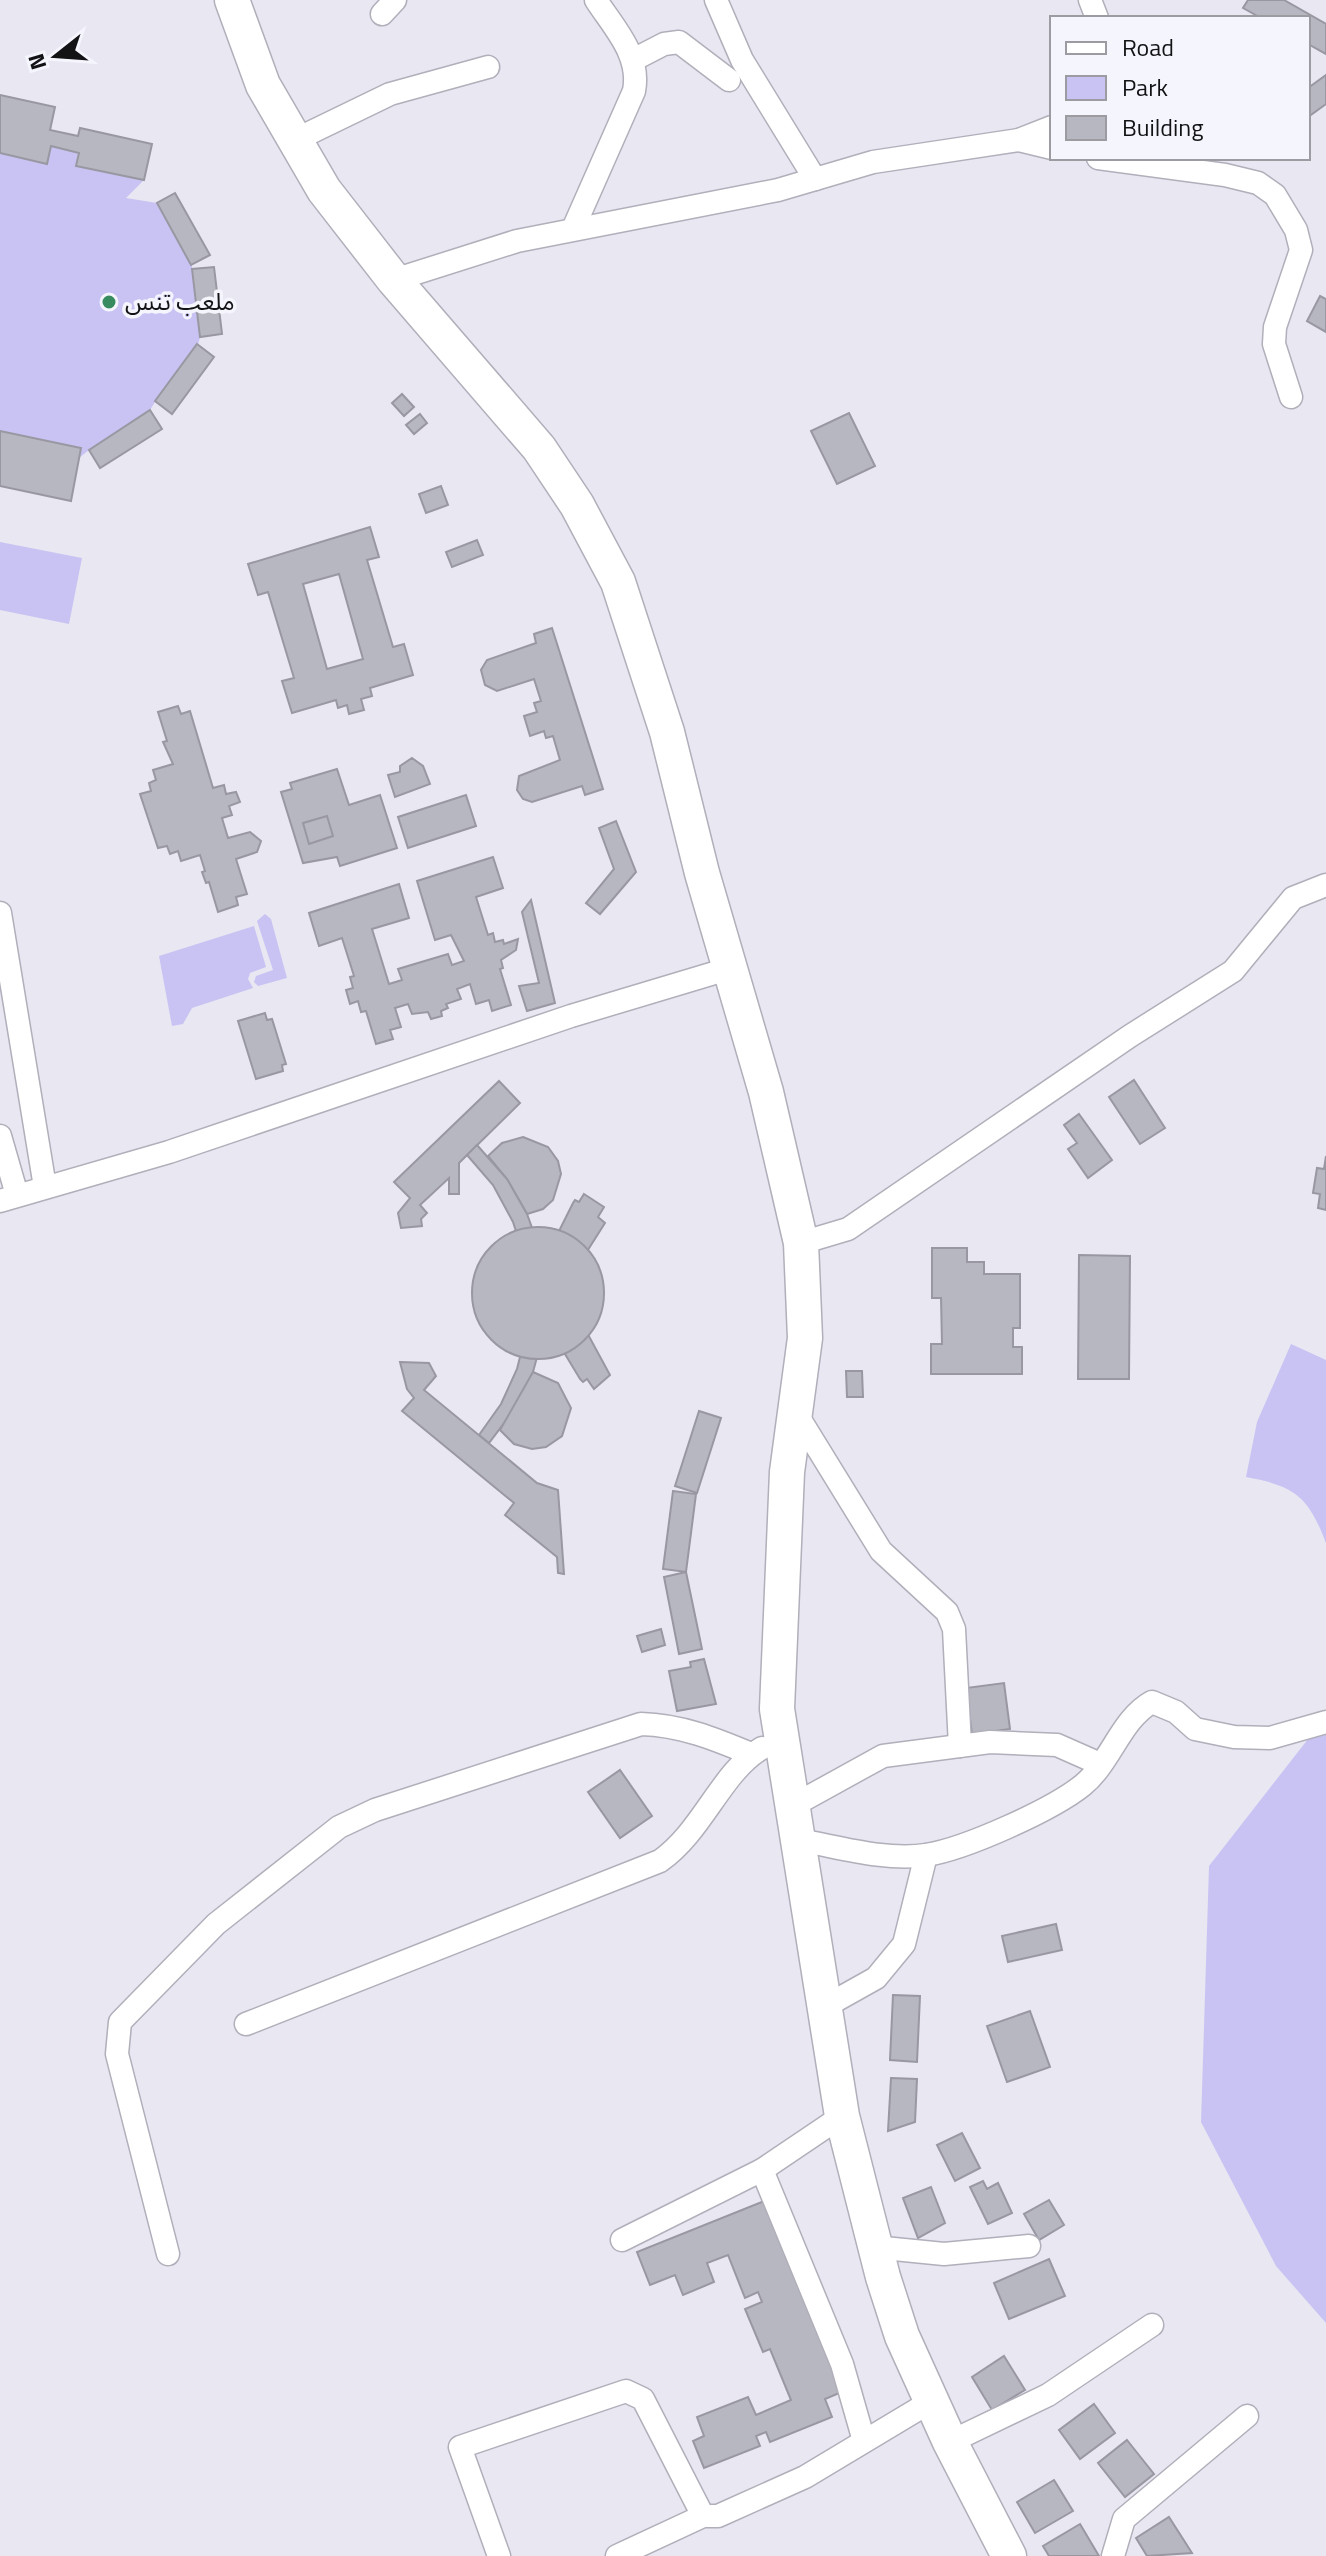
<svg xmlns="http://www.w3.org/2000/svg" width="1326" height="2556" viewBox="0 0 1326 2556" font-family="'Titillium Web','Noto Sans Arabic',sans-serif">
<style>
.green{fill:#c8c3f3}
.building{fill:#b7b7c1;stroke:#9998a2;stroke-width:2;fill-rule:evenodd}
.lines{fill:none;stroke-linecap:round;stroke-linejoin:round}
.street-casing{stroke:#b0afba;stroke-width:25}
.primary-casing{stroke:#b0afba;stroke-width:37}
.street{stroke:#fff;stroke-width:22}
.primary{stroke:#fff;stroke-width:34}
.poi-dot{fill:#378b5e;stroke:#f5f5fd;stroke-width:3}
.labels{text-anchor:middle;stroke-width:7;stroke-linejoin:round;paint-order:stroke}
.poi-label{font-size:24px;fill:#131316;stroke:#f5f5fd;text-anchor:start}
</style>
<rect width="100%" height="100%" fill="#e8e7f2"/>
<g class="green">
<path d="M0 95 55 107 51 130 78 136 80 128 152 144 144 180 126 198 157 203 175 193 210 255 192 265V269L214 267 222 334 200 337 198 345 214 357 172 414 155 402 150 410 162 429 100 468 89 450 79 458 71 501 0 486Z"/>
<path d="M0 542 82 558 69 624 0 610Z"/>
<path d="M265 914 271 919 287 978 258 986 254 982 256 976 273 970 257 921Z"/>
<path d="M254 926 266 967 250 973 248 979 253 988 192 1008 183 1024 172 1026 159 956Z"/>
<path d="M1291 1344 1326 1360V1543C1308 1496 1295 1486 1246 1477L1257 1422Z"/>
<path d="M1326 1716V2323L1276 2266 1201 2122 1209 1866Z"/>
</g>
<g class="building">
<path d="M1248 0H1284L1326 24V54L1308 44V18H1261L1243 8Z"/>
<path d="M1326 75V104L1308 117V88Z"/>
<path d="M0 95 55 107 50 130 78 136 80 128 152 144 144 180 76 166 79 153 51 146 47 164 0 153Z"/>
<path d="M175 193 210 255 191 265 157 203Z"/>
<path d="M214 267 222 334 200 337 192 269Z"/>
<path d="M1320 296 1326 299V332L1307 321Z"/>
<path d="M197 344 214 357 172 414 155 401Z"/>
<path d="M402 394 414 407 404 416 392 403Z"/>
<path d="M150 410 162 429 100 468 89 450Z"/>
<path d="M849 413 875 466 837 484 811 431Z"/>
<path d="M420 414 427 423 414 434 406 425Z"/>
<path d="M0 431 81 448 71 501 0 486Z"/>
<path d="M441 486 448 505 426 513 419 494Z"/>
<path d="M370 527 379 557 367 560 393 647 404 644 413 675 370 688 372 696 361 699 364 710 349 714 347 705 338 708 336 700 292 713 282 681 294 678 268 592 258 595 248 564ZM339 574 363 659 327 669 303 584Z"/>
<path d="M477 540 483 555 452 567 446 552Z"/>
<path d="M552 628 603 789 585 795 582 786 532 802 523 799 517 790 519 776 560 760 553 736 546 738 544 731 530 736 524 716 537 712 534 703 541 701 534 679 497 691 485 685 481 670 487 660 536 643 534 634Z"/>
<path d="M178 706 181 714 190 711 213 788 224 785 226 794 236 792 240 802 229 806 232 815 222 818 228 838 250 832 261 841 257 852 236 859 247 894 236 897 238 905 218 912 209 882 206 883 202 872 205 871 200 855 181 861 178 851 170 854 167 846 158 848 140 794 151 791 149 783 156 780 153 770 173 764 163 742 167 741 158 712Z"/>
<path d="M412 758 423 766 430 784 395 797 388 775 400 772V766Z"/>
<path d="M337 769 349 805 380 795 397 848 340 866 337 857 303 863 281 792 292 789 290 783Z"/>
<path d="M466 795 476 826 408 848 398 817Z"/>
<path d="M327 816 333 836 309 844 303 823Z"/>
<path d="M616 821 636 872 600 914 586 903 614 869 599 828Z"/>
<path d="M493 857 503 888 476 897 488 935 493 933 495 942 503 940 504 944 518 939 516 950 501 960 503 968 500 969 511 1005 492 1011 489 1000 476 1004 470 984 457 989 461 999 446 1004 448 1008 441 1011 442 1016 431 1019 428 1012 412 1014 408 1004 395 1008 401 1027 390 1030 393 1039 376 1044 366 1011 361 1012 358 1001 350 1004 346 990 353 988 350 977 354 976 342 938 319 946 309 913 399 884 409 918 372 929 389 984 402 980 398 969 448 954 452 965 464 961 451 935 435 940 417 881Z"/>
<path d="M531 900 555 1003 527 1011 519 986 539 983 522 912Z"/>
<path d="M265 1013 267 1020 272 1019 286 1064 282 1065 283 1071 256 1079 238 1021Z"/>
<path d="M1134 1080 1165 1128 1140 1144 1109 1097Z"/>
<path d="M499 1081 520 1103 459 1163V1194H449V1178L420 1205 427 1213 421 1219 422 1226 401 1228 398 1213 410 1198 394 1182Z"/>
<path d="M1079 1114 1112 1160 1088 1178 1068 1149 1077 1143 1064 1125Z"/>
<path d="M523 1137 548 1147 558 1161 561 1174 553 1200 543 1209 527 1214 507 1179 488 1156 502 1143Z"/>
<path d="M477 1145 507 1179 527 1214 540 1250 545 1292 543 1335 533 1372 514 1410 489 1443 479 1435 501 1404 517 1369 526 1333 529 1293 523 1253 513 1222 493 1185 467 1155Z"/>
<path d="M1326 1156V1210L1318 1208 1320 1194 1313 1193 1317 1168 1324 1169Z"/>
<path d="M584 1194 604 1207 598 1217 605 1223 586 1253 578 1285 585 1329 610 1375 594 1389 587 1379 583 1382 580 1379 562 1349 549 1292 557 1235 573 1203 575 1200 579 1202Z"/>
<circle cx="538" cy="1293" r="66"/>
<path d="M932 1248H967V1262H984V1274H1020V1328H1013V1347H1022V1374H931V1344H942L941 1298H932Z"/>
<path d="M1079 1255 1130 1256 1129 1379H1078Z"/>
<path d="M400 1362 429 1363 436 1376 424 1390 537 1483 558 1490 564 1574 558 1573 557 1557 505 1515 514 1503 402 1411 414 1398 407 1389Z"/>
<path d="M846 1371H862L863 1397H847Z"/>
<path d="M533 1372 558 1383 571 1408 562 1436 546 1447 532 1449 514 1444 500 1430Z"/>
<path d="M699 1411 721 1418 697 1493 675 1486Z"/>
<path d="M673 1491 696 1494 686 1572 663 1569Z"/>
<path d="M686 1572 702 1649 679 1654 664 1577Z"/>
<path d="M661 1629 665 1645 642 1652 637 1636Z"/>
<path d="M704 1659 716 1704 677 1711 669 1671 691 1667 690 1662Z"/>
<path d="M1004 1683 1010 1729 972 1734 966 1688Z"/>
<path d="M620 1770 652 1816 620 1838 588 1792Z"/>
<path d="M1056 1924 1062 1950 1008 1962 1002 1936Z"/>
<path d="M893 1995 920 1996 917 2062 890 2060Z"/>
<path d="M1030 2011 1050 2067 1007 2082 987 2026Z"/>
<path d="M891 2078 917 2079 915 2122 888 2131Z"/>
<path d="M962 2133 980 2168 955 2181 937 2145Z"/>
<path d="M983 2181 987 2189 998 2183 1012 2213 988 2224 970 2187Z"/>
<path d="M931 2187 945 2223 918 2238 903 2198Z"/>
<path d="M767 2200 844 2391 825 2399 832 2417 770 2442 766 2432 756 2436 760 2446 704 2468 693 2441 704 2436 697 2417 748 2397 756 2415 791 2400 770 2349 763 2352 745 2309 762 2302 758 2292 745 2298 728 2255 707 2263 714 2282 683 2295 675 2275 650 2285 637 2252Z"/>
<path d="M1049 2200 1064 2225 1039 2240 1024 2214Z"/>
<path d="M1049 2259 1065 2296 1009 2319 994 2283Z"/>
<path d="M1004 2356 1025 2390 992 2410 972 2377Z"/>
<path d="M1094 2404 1115 2433 1080 2459 1059 2430Z"/>
<path d="M1127 2440 1154 2474 1125 2497 1098 2463Z"/>
<path d="M1054 2480 1073 2511 1035 2533 1017 2502Z"/>
<path d="M1169 2517 1192 2553 1147 2556 1136 2538Z"/>
<path d="M1080 2524 1099 2556H1049L1043 2546Z"/>
</g>
<g class="lines">
<defs>
<g id="street">
<path d="M716 0 742 60 815 179"/>
<path d="M1090 0 1097 18"/>
<path d="M382 14 395 0"/>
<path d="M633 60 664 44 679 42 729 80"/>
<path d="M1019 140 1052 148"/>
<path d="M293 141 390 94 488 67"/>
<path d="M1098 158 1225 175 1258 183 1275 195 1296 230 1301 250 1275 327 1274 344 1291 397"/>
<path d="M573 229 634 91C641 55 614 28 596 0"/>
<path d="M394 280 517 241 778 190 873 162 1019 140 1052 127"/>
<path d="M0 913 45 1187"/>
<path d="M0 1136 17 1195"/>
<path d="M0 1201 169 1152 571 1016 731 968"/>
<path d="M801 1243 848 1229 1130 1036 1233 971 1293 898 1326 885"/>
<path d="M796 1413 881 1551 947 1612 954 1629 960 1746"/>
<path d="M794 1805 883 1756 990 1742 1057 1745 1100 1764"/>
<path d="M799 1840C839 1847 885 1861 926 1855 965 1849 1052 1810 1083 1785 1111 1762 1121 1719 1152 1702L1176 1712 1195 1729 1234 1737 1270 1738 1326 1722"/>
<path d="M826 2006 876 1978 904 1944 926 1855"/>
<path d="M246 2024 660 1861C703 1831 721 1772 762 1748"/>
<path d="M762 2170 842 2364 864 2441"/>
<path d="M622 2240 762 2170 842 2116"/>
<path d="M874 2247 944 2254 1029 2246"/>
<path d="M168 2254 117 2054 120 2022 216 1924 339 1827 375 1810 641 1724C681 1725 715 1739 751 1754"/>
<path d="M950 2442 1048 2395 1152 2325"/>
<path d="M499 2556 460 2447 626 2391 643 2399 703 2516"/>
<path d="M617 2556 703 2516H718L805 2477 930 2402"/>
<path d="M1113 2556 1124 2519 1247 2416"/>
</g>
<path id="primary" d="M232 0 263 85 324 190 394 280 539 448 577 505 618 582 667 732 702 873 766 1092 801 1243 805 1338 787 1472 777 1709 842 2116 883 2277 902 2336 950 2442 1009 2556"/>
</defs>
<use href="#street" class="street-casing"/>
<use href="#primary" class="primary-casing"/>
<use href="#street" class="street"/>
<use href="#primary" class="primary"/>
</g>
<circle class="poi-dot" cx="109" cy="302" r="8"/>
<g class="labels">
<g class="poi-label">
<text x="125" y="310">ملعب تنس</text>
</g>
</g>
<rect x="1050" y="16" width="260" height="144" fill="#f5f5fd" stroke="#9b9ba1" stroke-width="2"/>
<rect x="1066" y="42" width="40" height="12" fill="#ffffff" stroke="#9b9ba1" stroke-width="2"/>
<text x="1122" y="56" font-size="24" fill="#131316">Road</text>
<rect x="1066" y="76" width="40" height="24" fill="#c8c3f3" stroke="#9b9ba1" stroke-width="2"/>
<text x="1122" y="96" font-size="24" fill="#131316">Park</text>
<rect x="1066" y="116" width="40" height="24" fill="#b7b7c1" stroke="#9b9ba1" stroke-width="2"/>
<text x="1122" y="136" font-size="24" fill="#131316">Building</text>
<g transform="translate(56 56) rotate(253)" stroke="#f5f5fd" stroke-width="6" paint-order="stroke">
<path d="M0-6L14 30L0 20L-14 30Z" fill="#131316"/>
<text y="-12" font-size="22" font-weight="bold" text-anchor="middle" fill="#131316">N</text>
</g>
</svg>
